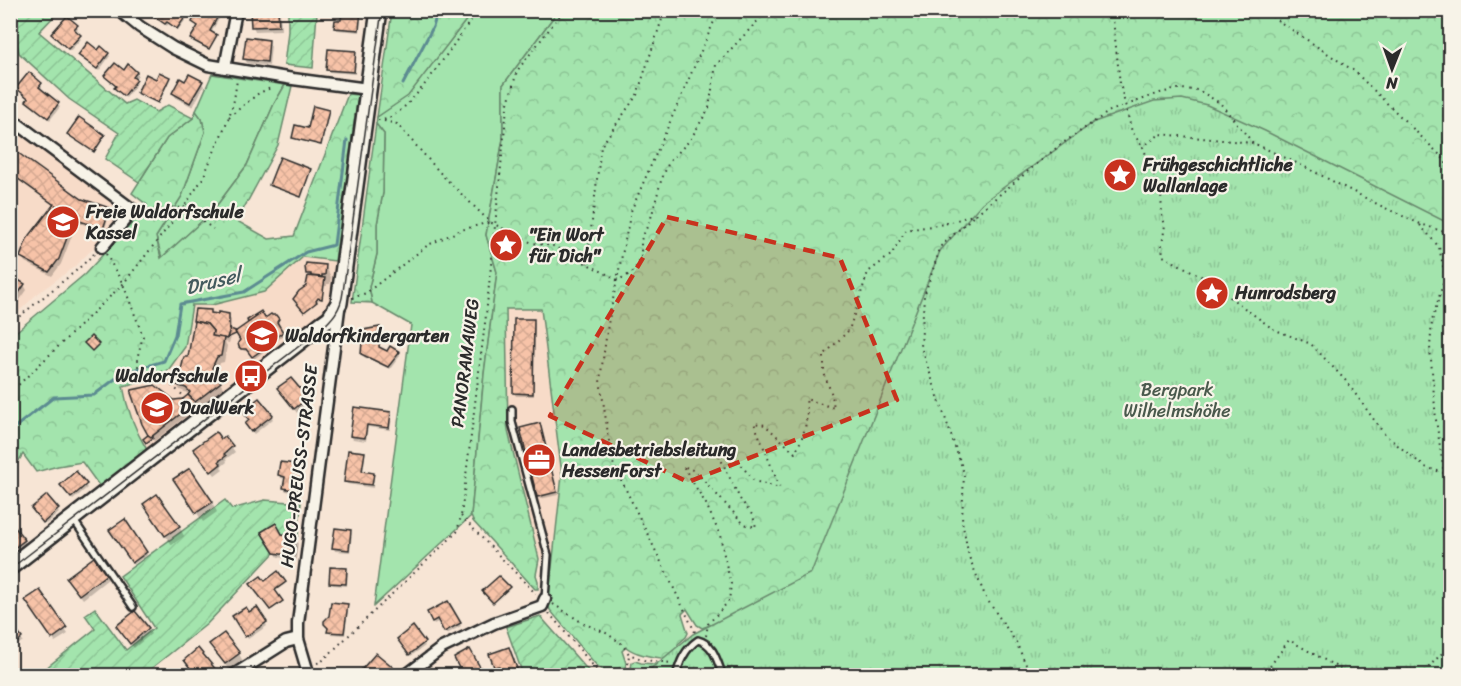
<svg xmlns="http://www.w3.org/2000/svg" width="1461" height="686" viewBox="0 0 1461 686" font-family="Sriracha,sans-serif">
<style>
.built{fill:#f7dbc8}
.grass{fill:#a3e4ad;stroke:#67886c;stroke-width:1.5}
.forest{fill:url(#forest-crowns);stroke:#67886c;stroke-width:1.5}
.park{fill:url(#park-tufts);stroke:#67886c;stroke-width:1.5}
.garden{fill:url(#garden-furrows);stroke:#67886c;stroke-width:1.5}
.shadow{fill:#0003}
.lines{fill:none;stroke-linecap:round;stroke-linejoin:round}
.stream{stroke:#5b8b91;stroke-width:3}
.building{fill:url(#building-cross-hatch);stroke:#2b2b2b;stroke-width:1.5}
.lane-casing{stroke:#2b2b2b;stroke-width:10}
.street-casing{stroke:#2b2b2b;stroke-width:15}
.secondary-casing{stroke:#2b2b2b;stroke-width:20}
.path{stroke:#2b2b2b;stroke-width:2;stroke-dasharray:1.5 4.5;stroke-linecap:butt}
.lane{stroke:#f7f3e8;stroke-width:5}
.street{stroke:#f7f3e8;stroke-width:10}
.secondary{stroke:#f7f3e8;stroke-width:15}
.tram{stroke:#2b2b2b;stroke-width:1.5}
.marked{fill:#c8321e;fill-opacity:0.2;stroke:#c8321e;stroke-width:4.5;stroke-dasharray:12 8;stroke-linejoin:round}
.labels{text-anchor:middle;stroke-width:4.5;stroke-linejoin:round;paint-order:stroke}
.poi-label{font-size:18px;font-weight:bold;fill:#2b2b2b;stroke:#f7f3e8;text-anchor:start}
.street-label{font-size:18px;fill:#2b2b2b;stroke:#f7f3e8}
.park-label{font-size:18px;fill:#49594c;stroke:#f7f3e8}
.water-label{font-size:20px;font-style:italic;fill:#435b5e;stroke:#f7f3e8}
</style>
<defs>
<pattern id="forest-crowns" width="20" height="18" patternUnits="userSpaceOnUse" patternTransform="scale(1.5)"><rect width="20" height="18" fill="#a3e4ad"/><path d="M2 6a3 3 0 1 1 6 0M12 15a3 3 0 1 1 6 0" fill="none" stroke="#8cc495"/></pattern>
<pattern id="park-tufts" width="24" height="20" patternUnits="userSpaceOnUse" patternTransform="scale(1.5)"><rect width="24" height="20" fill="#a3e4ad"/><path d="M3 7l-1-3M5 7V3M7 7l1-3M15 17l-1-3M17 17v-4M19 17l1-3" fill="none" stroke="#8cc495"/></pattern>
<pattern id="garden-furrows" width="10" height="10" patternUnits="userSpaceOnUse" patternTransform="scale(1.5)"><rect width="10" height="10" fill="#a3e4ad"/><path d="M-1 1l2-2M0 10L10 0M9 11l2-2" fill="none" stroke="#8cc495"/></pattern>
<pattern id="building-cross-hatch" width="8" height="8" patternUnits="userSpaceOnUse" patternTransform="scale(1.5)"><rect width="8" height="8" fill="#f7c3a8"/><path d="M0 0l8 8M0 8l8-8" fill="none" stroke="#d4a891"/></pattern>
</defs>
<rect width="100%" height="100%" fill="#f7e5d5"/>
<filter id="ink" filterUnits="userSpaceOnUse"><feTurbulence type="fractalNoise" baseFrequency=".0167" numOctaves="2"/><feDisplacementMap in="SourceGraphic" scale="12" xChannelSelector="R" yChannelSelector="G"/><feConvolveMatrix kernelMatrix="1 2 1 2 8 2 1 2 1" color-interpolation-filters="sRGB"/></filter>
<g filter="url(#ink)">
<g class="built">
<path d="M10 124 124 209 106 236 74 267 37 294 11 319Z"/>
<path d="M303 257 335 261 330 298 327 307 321 315 147 450 138 435 130 418 125 400 123 386 158 378 185 347 192 305H212L264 292 293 267Z"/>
<path d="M506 309H541L562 475 553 554 539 559 508 431Z"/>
</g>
<g class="grass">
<path d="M473 11H558L503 85V139L486 235 497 272 484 374 471 516 374 606 411 325 372 303 369 287 377 254V224L383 193 384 134 376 124 377 117 408 95Z"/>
<path d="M212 74 285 85 274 104 247 165 212 212 162 258 156 237 182 196 205 132 202 119 196 111Z"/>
</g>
<g class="forest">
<path d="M392 11H473L408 96 377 117Z"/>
<path d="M558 11H1450V675L713 624 702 628 697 625 687 609 682 614 688 633 686 637 678 644 677 654 668 659C655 657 638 656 626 647L622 651 626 663 624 676 611 675 597 666 550 610 548 604 562 475 541 309H506L508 431 539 559 536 575 538 581V589H535L473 521 471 516 484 374 497 272 486 235 503 139V85Z"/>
<path d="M285 85 292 86 278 145 237 221 269 239 294 236 348 94 358 95 335 261 303 257 264 292 212 305H192L185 347 169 369 158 378 123 386C127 410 135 430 147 450L100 487 82 462 58 466 36 472 23 454 11 473V336L85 274 137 218 147 205 132 193 167 138 193 118 196 111 202 119 205 132 182 196 156 237 161 258 212 212 247 165 274 104Z"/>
<path d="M376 124 384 134 383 193 377 224V254L369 287 372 303 352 302Z"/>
<path d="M635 661 641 663 667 665 666 675 630 676 632 662Z"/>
</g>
<path class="park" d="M1182 99 1207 105 1265 131 1450 224V675L642 676 693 634 811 573 940 251 982 203 1094 122 1154 101Z"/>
<g class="garden">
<path d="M11 10 57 11 58 12 39 32 125 104 134 100 156 112 168 105 193 118 167 138 139 182 105 159 119 133 69 99 19 53 16 39 11 32Z"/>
<path d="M288 11H332V13L317 12 313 68 284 65 288 31Z"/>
<path d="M225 500 232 509 265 500 301 503 298 536 282 534 276 523 261 532 274 553 207 624 143 675 36 676 95 629 85 615 95 608 126 650 154 628 120 576Z"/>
<path d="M540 616 592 675 553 673 552 675H523L506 627Z"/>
</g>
<g class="shadow">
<path d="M153 10H193L178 30 169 23 167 26 153 15Z"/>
<path d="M252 10H280L281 30 255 31 253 26Z"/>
<path d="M360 11 361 14 360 32 337 30 336 27Z"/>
<path d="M218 15 220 17 211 33 215 35 207 49 194 42 192 39 199 27 194 22Z"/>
<path d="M67 18 77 26 78 29 75 32 81 39 70 51 53 34Z"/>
<path d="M268 42 271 46 269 66 247 63 245 59Z"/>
<path d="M98 52 108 54 110 56 99 71 81 58Z"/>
<path d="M355 52 356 55 355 74 329 72 328 69Z"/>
<path d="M124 72 136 73 138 75 134 80 137 83 126 98 118 91 117 87 106 76Z"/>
<path d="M201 82 204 86 193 107 176 98 173 93 186 83Z"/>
<path d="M41 84 42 87 40 90 60 107 50 120 29 104 28 101 29 99 18 89Z"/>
<path d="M10 173 81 201 109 209 110 212 104 231 73 221 76 225 61 264 52 276 25 262 22 257 55 206Z"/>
<path d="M326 267 331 277 330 284H327V286H324L322 299H319L315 302 316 303 305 311 295 299 307 287 310 277 308 273Z"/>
<path d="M10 277 24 285 27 290 10 314Z"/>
<path d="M212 315 228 316 231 320V331L226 337 227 339 231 338 229 343 225 342 227 346 224 362 220 363 215 375 224 389 200 408 195 403 187 408 190 413 154 441 152 439 148 443 145 439 174 401 183 400 190 394 180 390 176 383Z"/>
<path d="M275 316 279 323 277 326 284 336 272 343 273 345 254 359 249 351H244L240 345 265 320Z"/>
<path d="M533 320 535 323 534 396H516L514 393Z"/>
<path d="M379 329 380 331V349L387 353 399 354 400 356 390 369 364 357 363 353Z"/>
<path d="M282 393 306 399 309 403 297 413Z"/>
<path d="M355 409 390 414 392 417 390 430 368 427 366 441 353 439 351 436Z"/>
<path d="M271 416 273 419 254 434 248 427Z"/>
<path d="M540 425 558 495 540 499 538 496Z"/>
<path d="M225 438 235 452 226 459 227 462 221 467 223 469 215 475 198 453Z"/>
<path d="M364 454 365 457 363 473 373 474 374 477 373 488 347 484 346 482Z"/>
<path d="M302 467 303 469 299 493 286 491 284 488 286 479 281 478 279 475Z"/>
<path d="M76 473 87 488 73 500 63 488Z"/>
<path d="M181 489 212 502 217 512 203 522Z"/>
<path d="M46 497 59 513 46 524 34 511Z"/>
<path d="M150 514 179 526 184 536 172 545Z"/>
<path d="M124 521 147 555 134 564 111 530Z"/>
<path d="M10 529 24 540 26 545 13 556 10 554Z"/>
<path d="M351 531 352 534 350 552 335 551 334 548Z"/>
<path d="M263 533 295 537 298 542 296 560 278 557Z"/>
<path d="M346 570 348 572 347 586 332 585 330 582Z"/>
<path d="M278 573 285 584 274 592 282 602 272 610 252 584 264 583Z"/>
<path d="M106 575 108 579 83 599 71 583Z"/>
<path d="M40 592 68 634 55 642 30 605Z"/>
<path d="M448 603 461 626 447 634 440 621 434 624 429 613Z"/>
<path d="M347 605 348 608 345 635 330 634 329 632Z"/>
<path d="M257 609 267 626 248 639 234 616 249 614Z"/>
<path d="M135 613 151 634 134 648 120 631Z"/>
<path d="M10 626 23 641 10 651Z"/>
<path d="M413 628 425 646 411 656 400 642Z"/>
<path d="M211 644 239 654 244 663 231 673Z"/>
<path d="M470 652 481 672 475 676H465Z"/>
<path d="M391 668 393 670 389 676H369Z"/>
</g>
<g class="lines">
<g class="stream">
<path d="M403 84 433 27 438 10"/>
<path d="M10 431 54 397 94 395 123 373 164 361 175 335 180 304 244 292 306 252 334 245 347 140"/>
</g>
</g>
<g class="building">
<path d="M151 10H190L177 29 167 22 165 24 149 13Z"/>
<path d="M198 10H214L219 14 210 31 217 35 209 49 190 39 198 26 192 22Z"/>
<path d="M250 10H278L279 26 251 27Z"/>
<path d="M342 10H361L359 30 334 28 335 20H341Z"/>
<path d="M67 16 78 25 74 29 81 35 68 49 51 34Z"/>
<path d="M246 37 269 40 267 62 243 59Z"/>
<path d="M88 42 98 50 101 46 109 53 97 69 78 55Z"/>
<path d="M328 49 356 51 354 72 326 70Z"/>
<path d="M115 63 124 70 128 64 137 72 133 77 137 80 124 96 114 88 116 86 104 76Z"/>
<path d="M29 72 42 83 39 87 59 103 48 118 26 101 28 98 16 88Z"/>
<path d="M159 72 170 77 158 103 137 93 146 74 156 79Z"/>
<path d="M189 74 203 81 190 103 172 93 180 78 185 81Z"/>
<path d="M313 106 329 110 321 145 292 138 295 125 308 128Z"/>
<path d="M79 117 105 135 94 152 67 134Z"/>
<path d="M10 147 82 199 110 208 103 229 74 219 10 173Z"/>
<path d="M280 157 311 169 301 197 269 185Z"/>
<path d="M54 204 74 219 59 259 49 272 20 257 27 239Z"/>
<path d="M306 263 326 265 325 275H322V277L311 276V274H306L305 267Z"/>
<path d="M10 275 25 284 10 306Z"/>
<path d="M308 276 325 278 322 299 318 298 316 301 317 302 304 312 293 299 299 291 306 286Z"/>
<path d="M195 309 211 310V313L218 314V312L229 314V329H230L227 339 212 336 213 331 207 324 193 321Z"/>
<path d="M261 311 262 313 248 323 247 320Z"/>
<path d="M262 313 265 318 271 314 272 315H276L279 319 277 322 283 332 272 340 273 342 252 357 246 349H241L239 347 238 343 240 340 235 332Z"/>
<path d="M514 319H534L533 394 513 393Z"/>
<path d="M194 321 207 324 213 331 212 336 224 338 221 356 217 357 212 368 221 382 195 402 188 395 190 392 186 388 174 384 176 374H180L184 357H188Z"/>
<path d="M380 327 379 347 387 351 390 346 400 352 388 367 361 354 363 330Z"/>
<path d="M230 329 236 331 235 332 236 334 227 338Z"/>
<path d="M91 336 99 344 92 351 84 343Z"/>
<path d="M291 378 308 398 294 409 277 388Z"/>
<path d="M155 385 174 400 183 399 188 408 151 437 148 435 142 424 131 393 132 390Z"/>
<path d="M188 395 195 402 188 407 183 399Z"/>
<path d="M259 398 273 415 251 432 245 424 249 420 242 411Z"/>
<path d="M354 407 391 412 389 428 367 425 365 438 350 436Z"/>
<path d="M540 423 557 492 537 497 520 428Z"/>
<path d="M216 432 221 439 225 436 233 446 224 454 226 456 219 461 221 464 211 472 193 449Z"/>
<path d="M148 435 151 437 153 436V438L146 443 143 439Z"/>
<path d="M348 450 365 452 362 471 374 473 372 485 344 482Z"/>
<path d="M280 462 303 465 298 491 283 488 285 477 278 475Z"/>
<path d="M190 468 213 502 196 513 173 479Z"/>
<path d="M76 471 87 484 71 498 60 485Z"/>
<path d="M157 494 180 526 165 536 143 504Z"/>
<path d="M47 495 59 509 43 523 31 508Z"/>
<path d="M125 519 147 552 132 563 109 530Z"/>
<path d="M276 523 282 534 296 536 294 556 274 553 261 532Z"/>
<path d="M13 525 25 540 10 551V527Z"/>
<path d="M335 528 351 530 349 550 332 548Z"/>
<path d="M94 557 107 574 79 595 66 578Z"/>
<path d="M330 567 347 568 346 584 329 583Z"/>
<path d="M278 571 286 582 275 590 283 601 270 610 250 584 261 576 265 581Z"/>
<path d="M499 576 510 587 493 603 482 591Z"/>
<path d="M40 590 67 628 52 639 25 600Z"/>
<path d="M448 601 461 623 444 632 437 619 432 622 427 612Z"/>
<path d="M331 602 348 604 344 633 327 632 328 628 324 624V621L329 616Z"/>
<path d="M246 607 249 612 257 607 267 622 245 637 232 616Z"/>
<path d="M135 611 149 628 130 644 116 626Z"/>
<path d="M10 623 22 638 10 648Z"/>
<path d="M413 626 425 642 409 655 397 639Z"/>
<path d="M224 633 240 653 225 664 209 644Z"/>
<path d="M509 647 519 674 514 676H503L499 666 494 667 489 654Z"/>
<path d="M198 648 217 671 212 676H196L184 660Z"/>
<path d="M470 649 481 669 469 676H463L454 658Z"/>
<path d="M376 653 393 667 385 676H369L362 669Z"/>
</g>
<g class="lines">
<defs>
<g id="lane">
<path d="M512 409V422L548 555 545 599"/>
<path d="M73 519 133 607"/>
<path d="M676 676C680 661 685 649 698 640 714 644 717 661 723 676"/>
</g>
<g id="street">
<path d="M119 10 140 27 173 48 208 65 293 79 368 89"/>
<path d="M225 68 235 16 234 10"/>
<path d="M10 118 133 210 102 247"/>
<path d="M232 676 286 642 298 639"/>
<path d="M309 676 298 639V623L339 309"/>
<path d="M405 676 442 648 494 623 542 606 545 599"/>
</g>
<path id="secondary" d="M10 567 323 323 330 318 339 303 379 10"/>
</defs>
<use href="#lane" class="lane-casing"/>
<use href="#street" class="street-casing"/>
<use href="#secondary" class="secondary-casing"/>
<g class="path">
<path d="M1112 10 1120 84 1132 132 1143 147"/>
<path d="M1262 10 1354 71 1444 159 1450 171"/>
<path d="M1439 10 1450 13"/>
<path d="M229 117 259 93 273 87"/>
<path d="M378 120C386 121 395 115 402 109 430 84 454 41 479 10"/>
<path d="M384 121 397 124 443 176 490 222 532 243 553 246 618 280 632 273 641 259V240L651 218 661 181 669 162 690 140 709 108 716 65 768 10"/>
<path d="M142 210 184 207 213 229"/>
<path d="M1420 225 1439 247 1445 275"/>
<path d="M106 254 123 284 143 336 138 355V374L140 376 149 378 160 370 171 385 185 397"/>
<path d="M587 263 601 146 637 95 665 10"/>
<path d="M1450 267 1445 277 1432 321 1430 347 1436 420 1444 473 1450 485"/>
<path d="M352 298 366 293 428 245 461 230 490 222"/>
<path d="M10 324 77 270 95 253"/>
<path d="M10 393 123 284 184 207 203 178 229 117 234 100 237 80"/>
<path d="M1444 473 1425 467 1385 435 1346 381 1311 344 1273 329 1201 276 1163 256 1162 245 1165 225 1162 215 1161 193 1143 147 1160 134 1253 143 1301 165 1383 207 1418 223 1450 234"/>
<path d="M461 516 536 594"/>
<path d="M553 604 583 623 606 633 621 643 629 654 644 660 671 663"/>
<path d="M549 613 595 668 605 676"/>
<path d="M695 632 612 461 600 380 608 324 631 211 719 10"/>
<path d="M706 636 708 624 729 601 731 584 725 560 720 535 706 504 683 466 695 471 744 524 756 527 753 516 740 499 714 445 733 455 754 481 780 488 754 423 765 425 795 453C804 436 809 419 806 399L834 408 832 395 824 373V355L849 330 868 272 891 255 906 230 944 224 976 214"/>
<path d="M317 663 321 662 457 532 461 516 486 315 507 107 517 71 564 10"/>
<path d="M627 676 629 654"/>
<path d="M1031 676 1016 642 986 598 969 557 962 521 964 473 921 347 924 296 941 246 976 214 1060 145 1110 111 1160 93 1178 89 1198 90 1220 103 1253 143"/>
<path d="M1263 676 1289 640 1353 676"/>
<path d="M1420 676 1450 645"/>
</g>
<use href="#lane" class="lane"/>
<use href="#street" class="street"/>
<use href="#secondary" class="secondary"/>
<path class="tram" d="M10 569 320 330C332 319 341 310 343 292L382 10"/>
</g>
</g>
<path class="marked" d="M667 217 840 258 897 400 688 482 550 416Z"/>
<defs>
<symbol id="sight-disc" viewBox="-11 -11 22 22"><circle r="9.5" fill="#c8321e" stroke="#f7f3e8"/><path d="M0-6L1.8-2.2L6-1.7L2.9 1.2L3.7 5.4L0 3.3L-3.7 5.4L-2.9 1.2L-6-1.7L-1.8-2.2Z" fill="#fff"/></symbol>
<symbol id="school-disc" viewBox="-11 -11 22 22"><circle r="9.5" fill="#c8321e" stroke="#f7f3e8"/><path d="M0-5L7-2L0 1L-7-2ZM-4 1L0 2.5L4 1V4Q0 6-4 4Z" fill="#fff"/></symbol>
<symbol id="bus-disc" viewBox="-11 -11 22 22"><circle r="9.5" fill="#c8321e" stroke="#f7f3e8"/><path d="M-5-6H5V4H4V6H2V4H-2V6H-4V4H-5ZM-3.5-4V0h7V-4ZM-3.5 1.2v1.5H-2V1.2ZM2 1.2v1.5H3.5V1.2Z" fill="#fff"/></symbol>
<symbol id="office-disc" viewBox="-11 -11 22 22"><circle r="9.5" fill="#c8321e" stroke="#f7f3e8"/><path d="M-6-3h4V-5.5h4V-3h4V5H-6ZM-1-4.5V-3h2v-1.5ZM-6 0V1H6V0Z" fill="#fff"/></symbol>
</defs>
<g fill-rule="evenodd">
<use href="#sight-disc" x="1101" y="156" width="38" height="38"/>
<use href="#school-disc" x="44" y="203" width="38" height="38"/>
<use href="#sight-disc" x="487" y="226" width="38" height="38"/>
<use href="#sight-disc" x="1193" y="274" width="38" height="38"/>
<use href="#school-disc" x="243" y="317" width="38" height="38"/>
<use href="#bus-disc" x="232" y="357" width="38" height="38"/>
<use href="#school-disc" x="138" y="389" width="38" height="38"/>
<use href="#office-disc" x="520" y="441" width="38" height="38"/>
</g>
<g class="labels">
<g class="poi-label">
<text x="1143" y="171">Frühgeschichtliche<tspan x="1143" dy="21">Wallanlage</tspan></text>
<text x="86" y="218">Freie Waldorfschule<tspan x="86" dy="21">Kassel</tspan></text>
<text x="529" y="241">"Ein Wort<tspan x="529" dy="21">für Dich"</tspan></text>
<text x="1235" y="299">Hunrodsberg</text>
<text x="285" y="342">Waldorfkindergarten</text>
<text x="228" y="382" text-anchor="end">Waldorfschule</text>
<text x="180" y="414">DualWerk</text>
<text x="562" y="456">Landesbetriebsleitung<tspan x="562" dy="21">HessenForst</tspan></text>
</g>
<g class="street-label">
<text transform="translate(465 363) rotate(-83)" y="6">PANORAMAWEG</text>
<text transform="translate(299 466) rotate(-83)" y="6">HUGO-PREUSS-STRASSE</text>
</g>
<g class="park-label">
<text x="1177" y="396">Bergpark<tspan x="1177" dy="21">Wilhelmshöhe</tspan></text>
</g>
<g class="water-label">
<text transform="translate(213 281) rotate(-14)" y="7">Drusel</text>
</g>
</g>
<rect width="1461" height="686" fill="none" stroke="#f7f3e8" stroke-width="36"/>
<rect x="18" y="18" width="1425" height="650" fill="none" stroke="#2b2b2b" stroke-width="2" filter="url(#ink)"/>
<g transform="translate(1392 69) rotate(181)" stroke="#f7f3e8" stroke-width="4.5" paint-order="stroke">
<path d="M0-4.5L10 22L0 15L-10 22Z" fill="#2b2b2b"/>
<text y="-9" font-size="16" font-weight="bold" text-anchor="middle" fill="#2b2b2b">N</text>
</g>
</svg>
